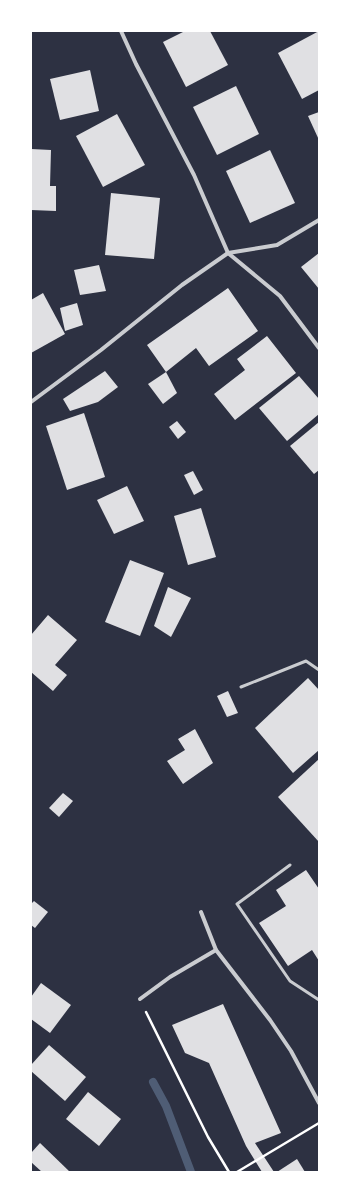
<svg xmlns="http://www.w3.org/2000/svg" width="350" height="1203" viewBox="0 0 350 1203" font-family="Figtree,sans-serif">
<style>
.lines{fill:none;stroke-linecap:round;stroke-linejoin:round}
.stream{stroke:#4f5d75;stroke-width:8}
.building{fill:#e0e0e3}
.path{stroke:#fff;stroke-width:2.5}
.service{stroke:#caccd0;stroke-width:3}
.minor{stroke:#caccd0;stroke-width:4}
</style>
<rect width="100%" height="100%" fill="#2d3142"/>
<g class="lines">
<path class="stream" d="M153 1082 166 1106 191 1172"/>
</g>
<g class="building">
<path d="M185 31H210L228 65 186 87 163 42Z"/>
<path d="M319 31V90L302 99 278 53Z"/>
<path d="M90 70 99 111 60 120 50 79Z"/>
<path d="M236 86 259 134 217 155 193 107Z"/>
<path d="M319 112V140L308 116Z"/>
<path d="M117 114 145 165 103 187 76 136Z"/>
<path d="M31 149 51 150 50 186H56V211L31 210Z"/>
<path d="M270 150 295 203 250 223 226 171Z"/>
<path d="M111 193 160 198 154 259 105 255Z"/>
<path d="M319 253V289L301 267Z"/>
<path d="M99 265 106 291 80 295 74 270Z"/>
<path d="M228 288 258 331 209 366 196 348 166 372 147 345Z"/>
<path d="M43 293 65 334 31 353V300Z"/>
<path d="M77 303 83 325 65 331 60 308Z"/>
<path d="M267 336 296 373 235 420 214 394 245 370 237 359Z"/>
<path d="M105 371 118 387 98 402 70 411 63 399Z"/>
<path d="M166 372 177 393 163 404 148 384Z"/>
<path d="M299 376 319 399V414L287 441 259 408Z"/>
<path d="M84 413 105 477 67 490 46 426Z"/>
<path d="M177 421 186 432 178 439 169 427Z"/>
<path d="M319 422V470L314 474 290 446Z"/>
<path d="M193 471 203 490 194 495 184 475Z"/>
<path d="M127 486 144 521 114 534 97 500Z"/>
<path d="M201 508 216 557 188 565 174 516Z"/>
<path d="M130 560 164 573 140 636 105 622Z"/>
<path d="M168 587 191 598 171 637 154 626Z"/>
<path d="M48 615 77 640 55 665 67 675 53 691 31 672V635Z"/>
<path d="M308 678 319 690V750L293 773 255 728Z"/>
<path d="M228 691 238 713 227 717 217 696Z"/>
<path d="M195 729 213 763 183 784 167 761 185 750 178 739Z"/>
<path d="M319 759V842L278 797Z"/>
<path d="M63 793 73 801 59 817 49 808Z"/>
<path d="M306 870 319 889V961L312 950 288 966 259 923 286 906 276 890Z"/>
<path d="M34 901 48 912 35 928 31 925V904Z"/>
<path d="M41 983 71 1005 50 1033 31 1019V997Z"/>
<path d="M223 1004 281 1133 255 1143 274 1172H262L246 1146 209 1063 185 1053 172 1025Z"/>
<path d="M49 1045 86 1077 65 1101 31 1071V1065Z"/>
<path d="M88 1092 121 1119 99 1146 66 1119Z"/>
<path d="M40 1143 70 1172H42L31 1162V1153Z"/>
<path d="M297 1159 305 1172H277Z"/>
</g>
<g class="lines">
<g class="path">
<path d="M146 1012 208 1137 229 1172"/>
<path d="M237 1172 319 1123"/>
</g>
<g class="service">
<path d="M241 687 306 661 319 670"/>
<path d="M290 865 237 904 290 981 319 1000"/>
</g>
<g class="minor">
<path d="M121 31 136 64 194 175 228 253 280 296 319 348"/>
<path d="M31 402 101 350 182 285 228 253 277 245 319 220"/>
<path d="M201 912 216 950 270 1020 291 1051 319 1103"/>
<path d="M140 999 170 977 216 950"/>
</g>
</g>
<rect width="350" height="1203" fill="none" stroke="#ffffff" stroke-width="64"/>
</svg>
